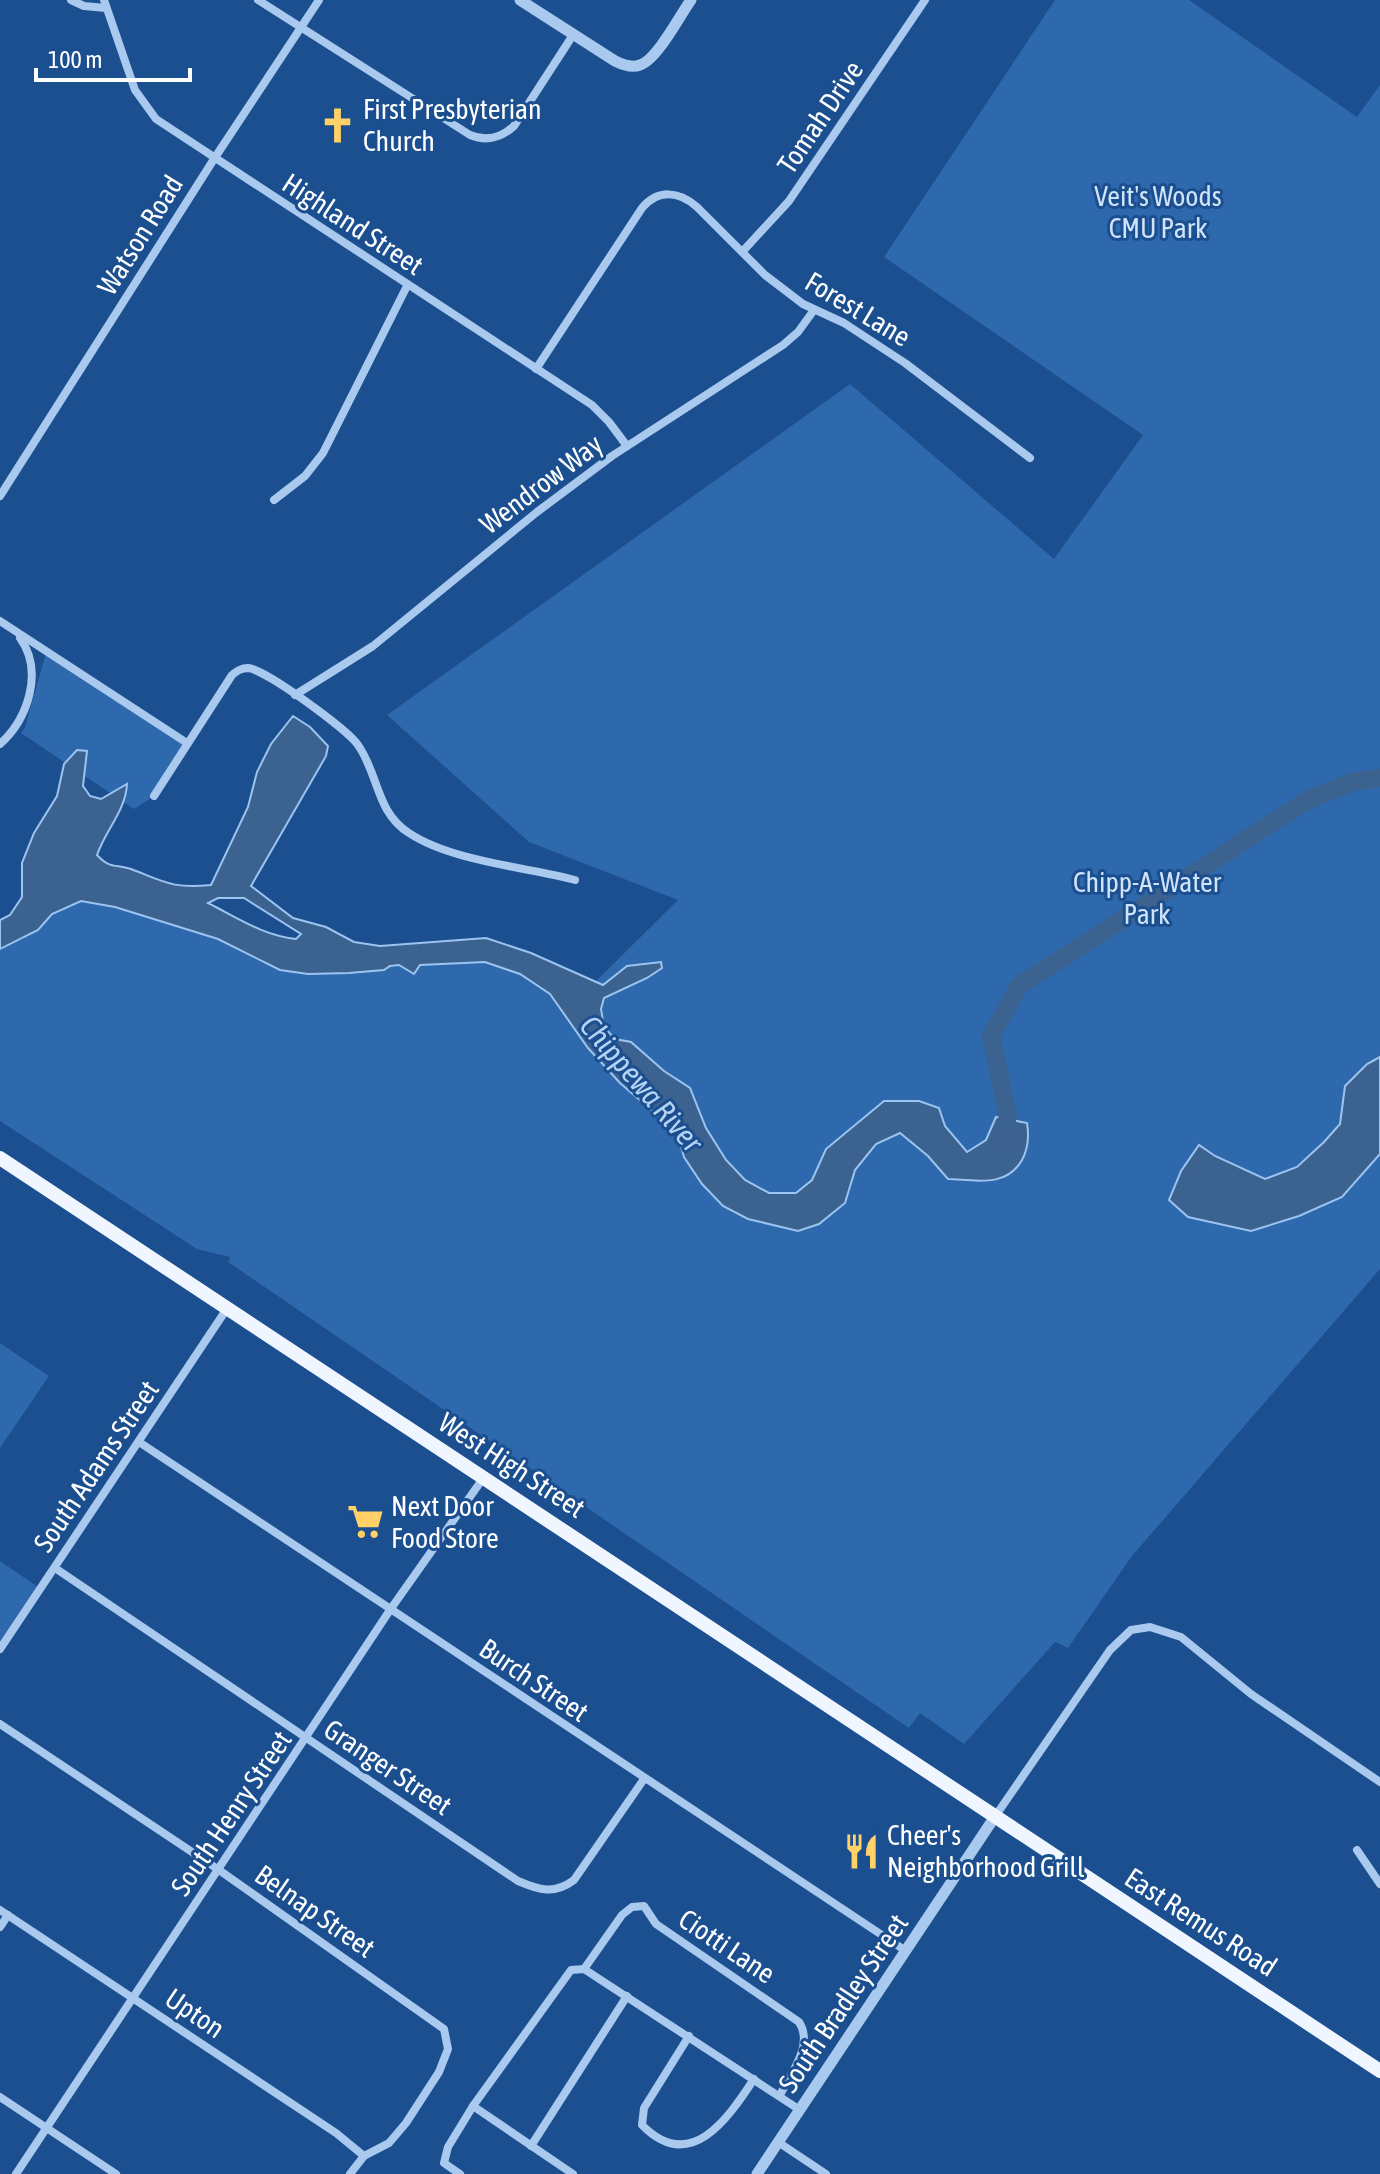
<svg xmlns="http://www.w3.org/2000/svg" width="1380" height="2174" viewBox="0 0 1380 2174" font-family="'Asap Condensed',sans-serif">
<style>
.green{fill:#2e69ad}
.water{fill:#3c6290;stroke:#9cc4f0;stroke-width:2;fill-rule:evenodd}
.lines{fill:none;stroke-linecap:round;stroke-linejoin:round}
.river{stroke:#3c6290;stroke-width:18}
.minor{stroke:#a9c9ee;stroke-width:8}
.tertiary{stroke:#a9c9ee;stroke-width:11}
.primary{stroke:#f0f6ff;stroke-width:14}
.labels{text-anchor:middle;stroke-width:6;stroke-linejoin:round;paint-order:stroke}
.poi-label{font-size:28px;fill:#fff;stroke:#1b4f8f;text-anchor:start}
.street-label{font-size:28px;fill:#fff;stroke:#1b4f8f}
.park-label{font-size:28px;fill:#cfe3fa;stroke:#1b4f8f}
.water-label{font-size:30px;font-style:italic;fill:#b5d3f5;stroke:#1b4f8f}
</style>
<rect width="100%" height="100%" fill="#1b4f8f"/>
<g class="green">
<path d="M1055 0H1189L1357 117 1380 85V1269L1132 1556 1068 1648 1055 1642 964 1744 920 1713 909 1728 228 1262 230 1257 197 1249 0 1121V949L38 930 52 914 81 901 115 907 218 939 280 970 308 974 349 973 384 970 390 966 399 965 414 973 420 965H427L442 943 520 953 566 984 582 1025 629 1076 683 1123 702 1157 722 1183 744 1201 772 1209 805 1199 832 1166 845 1139 873 1122 904 1121 931 1140 979 1164 998 1149 1007 1119 996 1118 986 1140 967 1153 945 1126 939 1108 919 1101H884L826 1149 812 1180 796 1193H769L745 1180 726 1160 706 1128 690 1088 664 1071 631 1042 615 1039 604 1026 601 1009 604 998 647 978 662 968 660 962 627 966 603 985 595 982 678 900 529 842 387 715 850 384 1054 559 1143 435 884 257Z"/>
<path d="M46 653 187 743 154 796 134 809 21 733 25 727Z"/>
<path d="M0 1343 49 1376 0 1448Z"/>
<path d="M0 1561 41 1589 0 1649Z"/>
</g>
<g class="water">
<path d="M293 716 310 727 328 746 326 756 251 886 293 918 326 927 354 942 380 946 486 938 531 953 603 985 627 966 661 962 662 968 647 978 604 998 601 1009 604 1027 615 1039 631 1042 664 1071 690 1088 706 1128 726 1160 745 1180 769 1193H796L812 1180 826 1149 884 1101H919L939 1108 945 1126 967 1152 986 1140 996 1117 1027 1123C1029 1135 1028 1149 1022 1160 1006 1188 976 1180 948 1179L928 1156 900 1133 876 1144 855 1170 845 1203 819 1224 798 1231 748 1219 723 1206 702 1184 684 1157 677 1132 620 1083 588 1048 550 994 520 974 485 962 420 965 414 974 399 965 390 966 384 970 349 973 308 974 280 970 218 939 115 907 81 901 52 914 38 930 0 949V920L10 915 22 897V863L34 833 57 796 64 764 77 750 87 751 83 786 90 796 101 799 127 784C126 810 105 831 97 855 110 869 115 864 131 869 165 882 173 889 211 885L248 807 257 772 271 744ZM218 898H244L301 934 296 939C262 935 238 918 208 903Z"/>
<path d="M1380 1057V1154L1342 1197 1299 1216 1251 1231 1188 1217 1169 1200 1181 1171 1199 1145 1215 1156 1265 1179 1297 1167 1324 1142 1340 1124 1345 1086 1367 1064Z"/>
</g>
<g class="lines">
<path class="river" d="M1001 1142 1008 1116 991 1036 1019 986 1306 801 1352 782 1380 778"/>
<g class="minor">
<path d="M71 0 84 6 106 8"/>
<path d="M104 0 135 90 156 119 592 405 609 422 627 446"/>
<path d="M258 0 470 135C487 142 501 138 514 126L573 35"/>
<path d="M743 251 789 201 925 0"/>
<path d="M536 369 642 208C658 189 679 191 697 207L765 275 803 304 844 323 905 363 1030 458"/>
<path d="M0 496 214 159 319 0"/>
<path d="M274 500 305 476 323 453 407 286"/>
<path d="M0 621 187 743"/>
<path d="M295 695 373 646 537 512 612 456 783 345 798 332 814 310"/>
<path d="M0 744C28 719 44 671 20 638"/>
<path d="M154 796 232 675C237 671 241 668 248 668 265 669 348 730 358 745 379 775 376 812 409 833 451 861 525 867 575 880"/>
<path d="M139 1442 906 1951"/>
<path d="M55 1568 518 1881C539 1890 554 1895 574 1880L644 1779"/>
<path d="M0 1649 228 1307"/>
<path d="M0 1724 219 1870 444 2029 448 2049 439 2072 406 2123 389 2143 364 2156 350 2174"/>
<path d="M994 1818 1110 1650 1131 1630 1150 1627 1181 1637 1251 1694 1380 1782"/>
<path d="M1357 1850 1380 1884"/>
<path d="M0 1910 336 2133 364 2156"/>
<path d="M0 1927 8 1915"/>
<path d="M584 1969 622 1915 632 1907 644 1906 656 1924 799 2022C814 2045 791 2073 780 2095"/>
<path d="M689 2036 644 2108 642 2125C690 2174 727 2120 754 2079"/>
<path d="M0 2097 116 2174"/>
<path d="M473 2106 573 2174"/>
<path d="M778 2142 826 2174"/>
<path d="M531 2146 627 1996"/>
<path d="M16 2174 390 1610 484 1477"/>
<path d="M460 2174 444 2163 448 2147 473 2106 571 1970 584 1969 800 2110"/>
</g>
<g class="tertiary">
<path d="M520 0 615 61C623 65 632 68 640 65 657 60 680 15 691 0"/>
<path d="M757 2174 994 1818"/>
</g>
<path class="primary" d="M0 1158C462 1460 919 1769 1380 2071"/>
</g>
<defs>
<symbol id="church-bare" viewBox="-9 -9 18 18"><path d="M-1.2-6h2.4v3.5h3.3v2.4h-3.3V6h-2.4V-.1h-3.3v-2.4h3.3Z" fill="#ffd166" stroke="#1b4f8f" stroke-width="2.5" paint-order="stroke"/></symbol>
<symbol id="supermarket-bare" viewBox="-9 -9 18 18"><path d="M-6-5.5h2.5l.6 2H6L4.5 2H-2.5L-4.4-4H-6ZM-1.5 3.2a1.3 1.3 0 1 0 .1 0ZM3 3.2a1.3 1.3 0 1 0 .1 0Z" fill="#ffd166" stroke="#1b4f8f" stroke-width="2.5" paint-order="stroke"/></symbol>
<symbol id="restaurant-bare" viewBox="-9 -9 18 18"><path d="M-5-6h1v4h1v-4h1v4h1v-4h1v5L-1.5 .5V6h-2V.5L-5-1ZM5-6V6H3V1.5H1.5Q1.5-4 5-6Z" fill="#ffd166" stroke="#1b4f8f" stroke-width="2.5" paint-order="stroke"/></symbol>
</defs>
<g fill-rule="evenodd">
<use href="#church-bare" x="312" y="100" width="51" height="51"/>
<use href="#supermarket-bare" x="340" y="1496" width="51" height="51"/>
<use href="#restaurant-bare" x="836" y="1826" width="51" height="51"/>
</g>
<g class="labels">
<g class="poi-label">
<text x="363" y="119">First Presbyterian<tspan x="363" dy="32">Church</tspan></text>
<text x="391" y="1516">Next Door<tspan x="391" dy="32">Food Store</tspan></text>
<text x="887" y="1845">Cheer's<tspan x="887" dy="32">Neighborhood Grill</tspan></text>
</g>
<g class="street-label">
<text transform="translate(820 117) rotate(-56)" y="10">Tomah Drive</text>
<text transform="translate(353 224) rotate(33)" y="10">Highland Street</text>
<text transform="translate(140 235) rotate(-58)" y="10">Watson Road</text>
<text transform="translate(858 309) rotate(31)" y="10">Forest Lane</text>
<text transform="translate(541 484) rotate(-37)" y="10">Wendrow Way</text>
<text transform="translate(512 1465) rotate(33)" y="10">West High Street</text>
<text transform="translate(96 1466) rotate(-56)" y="10">South Adams Street</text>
<text transform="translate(534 1680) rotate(34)" y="10">Burch Street</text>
<text transform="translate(388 1767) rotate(34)" y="10">Granger Street</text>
<text transform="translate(231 1813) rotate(-56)" y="10">South Henry Street</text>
<text transform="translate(315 1911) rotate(35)" y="10">Belnap Street</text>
<text transform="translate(1201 1922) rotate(33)" y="10">East Remus Road</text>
<text transform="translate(727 1946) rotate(34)" y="10">Ciotti Lane</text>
<text transform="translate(843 2003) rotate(-56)" y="10">South Bradley Street</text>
<text transform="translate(195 2013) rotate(34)" y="10">Upton</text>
</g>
<g class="park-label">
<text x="1158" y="206">Veit's Woods<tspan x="1158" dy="32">CMU Park</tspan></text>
<text x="1147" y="892">Chipp-A-Water<tspan x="1147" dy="32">Park</tspan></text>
</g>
<g class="water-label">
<text transform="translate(641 1084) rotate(49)" y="10">Chippewa River</text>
</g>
</g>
<path d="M36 68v12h154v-12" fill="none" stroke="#ffffff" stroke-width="4"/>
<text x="48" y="68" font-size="24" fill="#ffffff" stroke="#1b4f8f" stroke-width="6" paint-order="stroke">100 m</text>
</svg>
